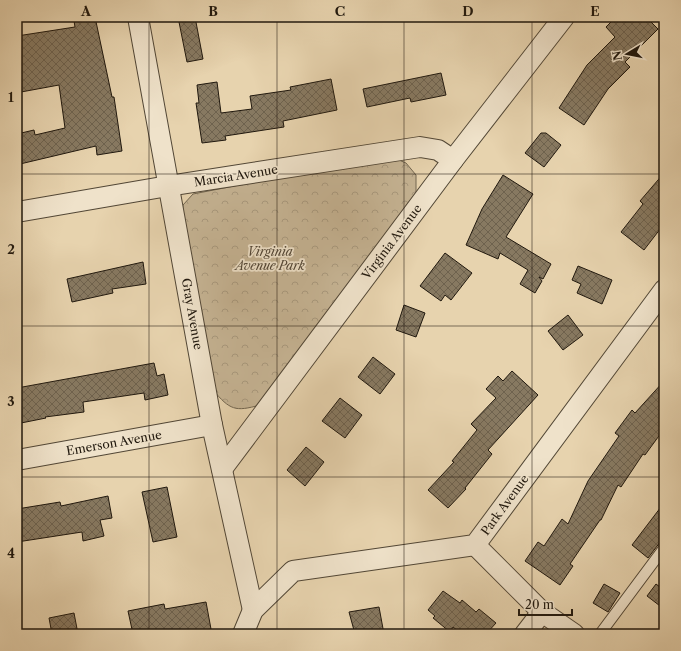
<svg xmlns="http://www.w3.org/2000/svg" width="681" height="651" viewBox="0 0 681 651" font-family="'Libre Caslon Text',serif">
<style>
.park{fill:url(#park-crowns);stroke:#726650}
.building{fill:url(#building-cross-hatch);stroke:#20180e}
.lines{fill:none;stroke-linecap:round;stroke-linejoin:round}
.service-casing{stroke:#524736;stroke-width:12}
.minor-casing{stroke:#524736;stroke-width:22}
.service{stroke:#efe2ca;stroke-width:10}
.minor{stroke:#efe2ca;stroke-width:20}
.grid{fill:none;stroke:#20180e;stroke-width:1;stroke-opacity:0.55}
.labels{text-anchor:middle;stroke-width:3.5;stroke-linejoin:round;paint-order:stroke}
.street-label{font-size:12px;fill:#20180e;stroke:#efe2ca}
.park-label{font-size:12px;font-style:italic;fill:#524636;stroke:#efe2ca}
.neatline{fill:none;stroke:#20180e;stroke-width:1.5}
.grid-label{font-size:13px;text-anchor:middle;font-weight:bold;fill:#20180e}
</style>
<defs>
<pattern id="park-crowns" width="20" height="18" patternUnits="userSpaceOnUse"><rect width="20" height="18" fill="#c5b393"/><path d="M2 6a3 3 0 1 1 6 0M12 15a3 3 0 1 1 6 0" fill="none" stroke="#a9997e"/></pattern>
<pattern id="building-cross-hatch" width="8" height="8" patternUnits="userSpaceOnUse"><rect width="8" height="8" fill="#877961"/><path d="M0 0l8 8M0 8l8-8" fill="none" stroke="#6e624e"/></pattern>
</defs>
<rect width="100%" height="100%" fill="#e7d3ae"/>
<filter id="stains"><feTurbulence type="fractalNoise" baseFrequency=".005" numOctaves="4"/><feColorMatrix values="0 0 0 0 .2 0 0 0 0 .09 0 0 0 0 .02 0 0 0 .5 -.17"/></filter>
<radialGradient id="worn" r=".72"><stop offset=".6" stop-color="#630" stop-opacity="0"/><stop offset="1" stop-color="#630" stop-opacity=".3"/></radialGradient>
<path class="park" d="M389 156 406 163 416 175V196L260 405C235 412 230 410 213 390L182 215 183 205 193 194Z"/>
<g class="building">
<path d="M95 17 112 97H114L122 151 97 155 96 146 20 164 17 150V134L34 130 35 135 65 128 59 85 21 92 17 69V36L75 27 74 21Z"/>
<path d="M178 17H195L203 59 187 62Z"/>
<path d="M616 17H646L658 29 625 62 630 67 608 89 584 125 559 108 587 65 615 37 606 27Z"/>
<path d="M441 73 446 95 411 102 410 98 367 107 363 89Z"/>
<path d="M331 79 337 110 283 121 284 127 225 136 226 140 202 143 196 103H199L197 85 217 82 221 113 252 109 250 96 291 90 290 87Z"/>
<path d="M541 133H546L561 145 544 167 525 153Z"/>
<path d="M664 173V224L644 250 621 232 643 204 640 201Z"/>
<path d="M503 175 533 194 506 237 551 264 543 279 539 277 542 281 535 293 520 284 528 270 500 253 498 259 466 245 482 209Z"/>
<path d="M445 253 472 273 451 300 445 295 441 301 420 286Z"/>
<path d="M143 262 146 284 112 289 113 293 72 302 67 279Z"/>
<path d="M578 266 612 280 602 304 577 293 581 284 572 280Z"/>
<path d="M404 305 425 313 416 337 396 330Z"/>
<path d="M568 315 583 335 563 350 548 331Z"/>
<path d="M373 357 395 374 380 394 358 377Z"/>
<path d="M154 363 157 376 164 374 168 395 145 400 144 393 83 402 84 412 45 417 46 418 21 423 17 400V388Z"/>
<path d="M512 371 538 395 488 450 492 454 465 488 466 489 448 508 428 490 454 462 452 461 477 430 471 424 496 398 486 389 498 376 503 381Z"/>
<path d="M664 381V429L645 455 643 454 621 487 618 485 601 520H600L570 564 573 566 560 585 525 561 538 542 544 546 562 519 568 524 588 481 619 436 615 433 632 410 635 413Z"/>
<path d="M340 398 362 415 345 438 322 421Z"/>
<path d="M306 447 324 462 305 486 287 470Z"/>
<path d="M167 487 177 537 153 542 142 492Z"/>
<path d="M108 496 112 518 100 520 104 536 83 541 82 532 17 542V509L60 502 61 506Z"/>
<path d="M664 503V537L648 558 632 545Z"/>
<path d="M604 584 620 593 608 612 593 603Z"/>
<path d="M656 584 664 590V609L647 596Z"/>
<path d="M443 591 460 603 462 600 476 612 479 609 496 623 486 634H462L453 627 450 632 433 618 435 616 428 610Z"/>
<path d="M206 602 211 629 181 634H133L128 611 164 604 165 609Z"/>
<path d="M379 607 384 634H355L349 612Z"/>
<path d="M74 613 78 634H52L49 618Z"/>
</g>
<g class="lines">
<defs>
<path id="service" d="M600 634 664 548"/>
<g id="minor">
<path d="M138 17 212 425 253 610"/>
<path d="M17 212 168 186 420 147 438 150 453 160"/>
<path d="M17 460 212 425"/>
<path d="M222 469 453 160 564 17"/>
<path d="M475 545 542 612 574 634"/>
<path d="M243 634 253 610 293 571 475 545 664 290"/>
<path d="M525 634 542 612"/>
</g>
</defs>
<use href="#service" class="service-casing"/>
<use href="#minor" class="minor-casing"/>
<use href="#service" class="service"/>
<use href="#minor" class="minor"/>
</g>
<path class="grid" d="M149 17V634M277 17V634M404 17V634M532 17V634M17 174H664M17 326H664M17 477H664"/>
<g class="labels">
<g class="street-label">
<text transform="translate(236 176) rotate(-9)" y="4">Marcia Avenue</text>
<text transform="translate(392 242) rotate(-53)" y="4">Virginia Avenue</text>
<text transform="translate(192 314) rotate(80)" y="4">Gray Avenue</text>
<text transform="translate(114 443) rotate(-10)" y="4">Emerson Avenue</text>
<text transform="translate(505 505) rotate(-54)" y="4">Park Avenue</text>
</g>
<g class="park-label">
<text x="270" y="256">Virginia<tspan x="270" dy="14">Avenue Park</tspan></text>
</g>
</g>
<rect width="681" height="651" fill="none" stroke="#e7d3ae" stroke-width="44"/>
<g transform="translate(627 54) rotate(260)" stroke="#efe2ca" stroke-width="3" paint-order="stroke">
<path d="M0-3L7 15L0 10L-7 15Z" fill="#20180e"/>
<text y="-6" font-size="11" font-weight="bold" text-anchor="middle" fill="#20180e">N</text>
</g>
<path d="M519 609v6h53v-6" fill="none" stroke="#20180e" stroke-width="2"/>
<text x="525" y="609" font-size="12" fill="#20180e" stroke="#efe2ca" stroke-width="3" paint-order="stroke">20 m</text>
<rect x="22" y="22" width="637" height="607" class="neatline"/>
<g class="grid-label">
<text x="86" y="16">A</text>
<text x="213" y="16">B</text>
<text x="340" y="16">C</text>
<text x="468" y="16">D</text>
<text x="595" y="16">E</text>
<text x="11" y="102">1</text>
<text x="11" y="254">2</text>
<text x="11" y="406">3</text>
<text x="11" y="558">4</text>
</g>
<rect width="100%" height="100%" filter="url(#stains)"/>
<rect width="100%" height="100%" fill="url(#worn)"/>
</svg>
